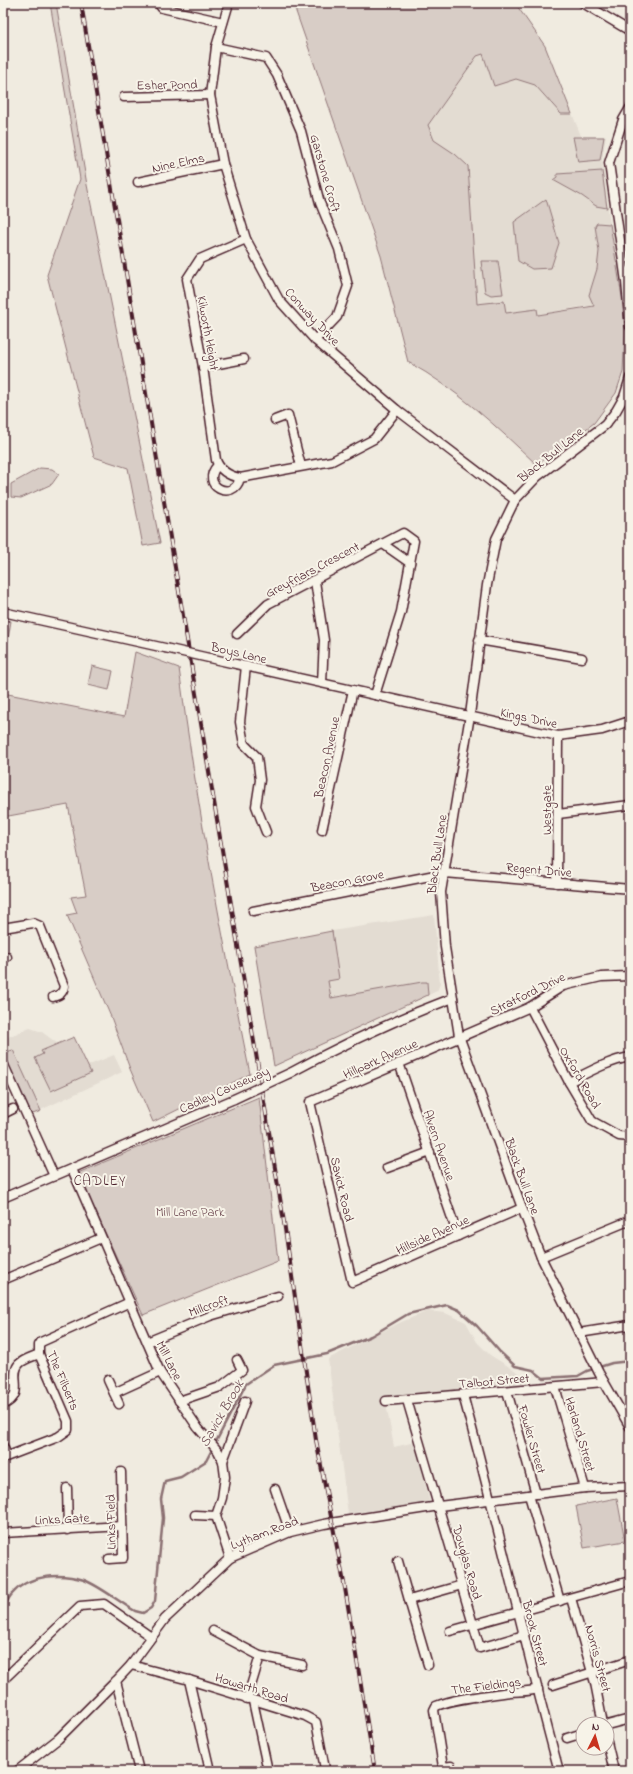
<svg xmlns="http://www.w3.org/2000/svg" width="633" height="1774" viewBox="0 0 633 1774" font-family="'Indie Flower',sans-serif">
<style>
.built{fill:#e3dcd2}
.green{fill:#d8cdc6;stroke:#917678}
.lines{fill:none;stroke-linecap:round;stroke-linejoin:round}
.stream{stroke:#8b6f72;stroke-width:2.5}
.minor-casing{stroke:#4a1f2b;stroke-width:11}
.minor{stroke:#f7f3e8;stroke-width:8}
.rail-casing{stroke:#4a1f2b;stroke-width:4}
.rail{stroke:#f7f3e8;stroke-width:2.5;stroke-dasharray:8;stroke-linecap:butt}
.minor-bridge-casing{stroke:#4a1f2b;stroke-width:11;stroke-linecap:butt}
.minor-bridge{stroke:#f7f3e8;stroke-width:8}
.labels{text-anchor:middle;stroke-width:4;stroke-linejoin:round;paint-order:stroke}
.street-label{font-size:13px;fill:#4a1f2b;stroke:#f7f3e8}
.park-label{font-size:13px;fill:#6e4a52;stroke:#f7f3e8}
.neighbourhood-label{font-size:14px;letter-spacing:1px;fill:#4a1f2b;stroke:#f7f3e8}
.water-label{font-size:14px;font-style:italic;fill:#704e55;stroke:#f7f3e8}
</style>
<rect width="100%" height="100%" fill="#f0ebe0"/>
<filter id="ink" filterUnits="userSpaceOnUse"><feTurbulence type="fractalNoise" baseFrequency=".025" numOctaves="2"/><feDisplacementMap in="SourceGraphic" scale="8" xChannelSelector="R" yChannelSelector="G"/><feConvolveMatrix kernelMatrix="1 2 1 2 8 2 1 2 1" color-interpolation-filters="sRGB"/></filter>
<g filter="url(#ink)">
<g class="built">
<path d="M293 3 545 46 581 136H606L602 160 610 224 605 306H586L538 315 537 309 505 313 503 301 408 362 381 256Z"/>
<path d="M434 915 440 984 437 991 274 1066 254 946 332 931Z"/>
<path d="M30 1028 42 1032 58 1044 74 1037 87 1066 114 1055 122 1072 30 1115 3 1053V1039Z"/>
<path d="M428 1311 445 1313 466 1322 477 1342 490 1355 529 1379V1383L386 1404 394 1447 415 1442 430 1503 348 1514 328 1359 399 1323Z"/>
</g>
<g class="green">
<path d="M50 3H56L87 185 160 543 143 546 128 468 94 457 47 275 80 179Z"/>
<path d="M293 3H515L545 46 572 114H561L535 85 516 79 494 86 483 54 477 56 428 125 434 140 455 154 468 166 477 304 504 301 506 313 537 309 538 315 594 306 589 295 597 269 599 251 595 226 597 223 610 224 622 297 625 331 623 372 616 393 594 423 537 465C496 426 457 389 408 362L381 256Z"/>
<path d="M573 137H604L600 160 578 162Z"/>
<path d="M602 171 607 208 596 206 582 196 553 180 557 177V174Z"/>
<path d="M546 199 559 243 551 268 532 269 518 261 514 222Z"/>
<path d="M481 261H498L503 294 491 295 485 292Z"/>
<path d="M40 468 52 469 59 474 52 484 21 498 11 497V484Z"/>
<path d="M3 620 11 621 3 670Z"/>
<path d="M135 652 179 668C196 804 223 939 250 1074L153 1122 130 1069 111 1017 67 915 77 913 71 897 86 895 68 805 3 817V693L124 717Z"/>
<path d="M92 666 113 671 109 690 88 685Z"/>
<path d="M332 931 339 979 328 981 331 998 422 982H427L428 995 274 1066 254 946Z"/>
<path d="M74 1037 91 1073 51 1091 35 1058 43 1054 41 1051Z"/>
<path d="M13 1050 41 1111 30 1115 3 1053Z"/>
<path d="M259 1097 278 1261 143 1315 78 1173Z"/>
<path d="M617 1498 625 1541 584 1548 576 1506Z"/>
</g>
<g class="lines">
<path class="stream" d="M3 1610C6 1605 8 1598 12 1594 29 1574 61 1573 84 1580 98 1585 121 1603 135 1611L143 1613 151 1608 155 1601 163 1518 161 1499 165 1481 181 1477 206 1461 246 1384 274 1365 327 1354 371 1336 408 1314 447 1305 459 1310 477 1326 500 1352 515 1366 533 1370 543 1378 578 1376 587 1371 612 1363 630 1361"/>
<defs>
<g id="minor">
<path d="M158 3 162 8 223 22"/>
<path d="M229 3 216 47 210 95 223 164 246 239 279 300 315 340 397 410 515 500"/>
<path d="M583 3 630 31"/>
<path d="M216 47 266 58 277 75 301 131 320 203 339 249 348 286 337 317 315 340"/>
<path d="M124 97 210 95"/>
<path d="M630 108 623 120 609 163 626 282 630 326"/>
<path d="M138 182 223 164"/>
<path d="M246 239 200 259 187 279 203 367 216 460C220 471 230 476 240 478L332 461 374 439 397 410"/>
<path d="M203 367 244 359"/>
<path d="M630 378 624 397 616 411 605 425 538 476 515 500 496 539 487 585 470 715 441 892 445 947 459 1036 522 1208 541 1257 599 1373 630 1427"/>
<path d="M275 420 288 415 301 466"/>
<path d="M218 465C198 486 234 503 240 478"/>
<path d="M383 544 410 563"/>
<path d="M315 581 324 640 322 683"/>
<path d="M3 612 165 648"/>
<path d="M237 634 268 604 403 533 414 541 401 612 375 695"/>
<path d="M479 640 582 658"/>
<path d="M209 658 558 736 602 730 630 721"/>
<path d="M246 666 240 722 244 744 257 757 260 780 256 806 266 832"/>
<path d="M558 814 630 805"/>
<path d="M322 830 353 690"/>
<path d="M557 883 558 736"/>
<path d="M253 911 445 873 630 889"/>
<path d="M3 928 33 923 40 926 64 986C63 993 60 995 53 997"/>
<path d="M3 958 7 957"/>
<path d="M530 1007 569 1082 592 1121 619 1136 630 1137"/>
<path d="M3 1063 54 1176"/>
<path d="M399 1063 458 1236"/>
<path d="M290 1073C343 1044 397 1019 453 998"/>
<path d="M569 1082C589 1072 608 1061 630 1057"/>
<path d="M3 1114 13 1109"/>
<path d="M387 1168 430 1152"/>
<path d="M72 1169 160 1372 198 1428 218 1451 223 1461 225 1477 222 1498 216 1516 230 1558"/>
<path d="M3 1198 234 1099"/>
<path d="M522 1208 352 1282 310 1102 530 1007 563 986 601 977 630 976"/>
<path d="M541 1257 626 1222 630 1223"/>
<path d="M3 1280 101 1238"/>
<path d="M579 1333 630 1325"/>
<path d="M147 1342 210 1316 278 1296"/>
<path d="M108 1380 119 1404"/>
<path d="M555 1387 585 1488"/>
<path d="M507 1391 536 1494"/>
<path d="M114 1393 160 1372"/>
<path d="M463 1395C497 1520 525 1646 559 1771"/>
<path d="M407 1400 480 1648 524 1635"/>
<path d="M179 1401 220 1387 242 1370 237 1360"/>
<path d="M386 1401 604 1382"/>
<path d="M3 1405C27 1394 8 1376 19 1364 24 1359 32 1357 39 1354"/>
<path d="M3 1446 7 1456"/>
<path d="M3 1458 58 1437 68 1430V1421L39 1354V1345L41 1342 130 1302"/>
<path d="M223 1461 245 1401"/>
<path d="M67 1488 68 1530"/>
<path d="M275 1489 290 1532"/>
<path d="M529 1495 560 1601"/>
<path d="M195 1515 216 1516"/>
<path d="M3 1533 122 1526"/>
<path d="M109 1559 123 1558 121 1472"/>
<path d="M398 1561 409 1600"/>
<path d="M571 1598 595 1683 603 1724"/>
<path d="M213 1631 260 1656 302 1665"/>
<path d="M450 1631 630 1581"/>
<path d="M131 1665 189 1680 305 1716 316 1722 325 1769 322 1771"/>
<path d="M428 1665 409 1600 462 1585"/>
<path d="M3 1680 80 1606 104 1604 151 1637"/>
<path d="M189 1680 210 1771"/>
<path d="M116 1681 139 1771"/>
<path d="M553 1685 630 1660"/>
<path d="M247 1699 260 1656"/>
<path d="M253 1701 268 1771"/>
<path d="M607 1725 630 1719"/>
<path d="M567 1738 583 1733"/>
<path d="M607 1742 614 1771"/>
<path d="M451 1766 443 1767 434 1710 436 1706C459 1697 486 1696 510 1692 520 1691 529 1692 538 1689"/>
<path d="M17 1771 58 1739 116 1681 131 1665 165 1619 230 1558 290 1532 324 1524 439 1506 536 1494 585 1488 630 1486"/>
</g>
</defs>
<use href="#minor" class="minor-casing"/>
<use href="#minor" class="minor"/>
<defs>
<path id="rail" d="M81 3 284 1222 316 1440 345 1588 375 1771"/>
</defs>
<use href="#rail" class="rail-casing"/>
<use href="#rail" class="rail"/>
<defs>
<g id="minor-bridge">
<path d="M165 648 209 658"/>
<path d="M234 1099 290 1073"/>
</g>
</defs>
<use href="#minor-bridge" class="minor-bridge-casing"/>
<use href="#minor-bridge" class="minor-bridge"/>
</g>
</g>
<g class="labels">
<g class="street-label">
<text transform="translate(167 84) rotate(-1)" y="5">Esher Pond</text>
<text transform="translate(178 162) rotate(-12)" y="5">Nine Elms</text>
<text transform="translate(326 173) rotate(74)" y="5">Garstone Croft</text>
<text transform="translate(313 316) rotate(47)" y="5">Conway Drive</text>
<text transform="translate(209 333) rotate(80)" y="5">Kilworth Height</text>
<text transform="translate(550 454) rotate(-39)" y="5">Black Bull Lane</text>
<text transform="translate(312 569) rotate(-28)" y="5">Greyfriars Crescent</text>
<text transform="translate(239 652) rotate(13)" y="5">Boys Lane</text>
<text transform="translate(529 717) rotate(12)" y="5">Kings Drive</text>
<text transform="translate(326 757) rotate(-78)" y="5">Beacon Avenue</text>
<text transform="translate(546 810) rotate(-90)" y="5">Westgate</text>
<text transform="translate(436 854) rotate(-82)" y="5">Black Bull Lane</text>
<text transform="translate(539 869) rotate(5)" y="5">Regent Drive</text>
<text transform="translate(347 880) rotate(-11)" y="5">Beacon Grove</text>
<text transform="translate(527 993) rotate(-26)" y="5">Stratford Drive</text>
<text transform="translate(380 1058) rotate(-24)" y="5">Hillpark Avenue</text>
<text transform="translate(581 1077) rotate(60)" y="5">Oxford Road</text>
<text transform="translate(224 1089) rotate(-24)" y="5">Cadley Causeway</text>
<text transform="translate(440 1145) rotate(71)" y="5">Alvern Avenue</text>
<text transform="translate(523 1176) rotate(70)" y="5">Black Bull Lane</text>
<text transform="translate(343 1189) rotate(77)" y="5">Savick Road</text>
<text transform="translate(432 1234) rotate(-24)" y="5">Hillside Avenue</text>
<text transform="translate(208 1305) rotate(-20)" y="5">Millcroft</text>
<text transform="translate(170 1360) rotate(63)" y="5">Mill Lane</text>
<text transform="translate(64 1380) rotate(67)" y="5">The Filberts</text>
<text transform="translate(494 1380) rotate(-5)" y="5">Talbot Street</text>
<text transform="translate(581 1434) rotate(73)" y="5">Harland Street</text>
<text transform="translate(533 1439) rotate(74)" y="5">Fowler Street</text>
<text transform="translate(62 1518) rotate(-3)" y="5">Links Gate</text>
<text transform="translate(110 1522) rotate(-91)" y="5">Links Field</text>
<text transform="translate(264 1532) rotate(-21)" y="5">Lytham Road</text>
<text transform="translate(468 1562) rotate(74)" y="5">Douglas Road</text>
<text transform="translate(536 1633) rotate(75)" y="5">Brook Street</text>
<text transform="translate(599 1658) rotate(75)" y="5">Norris Street</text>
<text transform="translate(486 1685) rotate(-7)" y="5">The Fieldings</text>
<text transform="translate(252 1687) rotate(17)" y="5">Howarth Road</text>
</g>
<g class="park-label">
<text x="190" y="1216">Mill Lane Park</text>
</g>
<g class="neighbourhood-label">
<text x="100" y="1185">CADLEY</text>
</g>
<g class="water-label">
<text transform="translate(221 1413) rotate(-60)" y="5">Savick Brook</text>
</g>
</g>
<rect width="633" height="1774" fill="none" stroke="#f7f3e8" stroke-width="16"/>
<rect x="8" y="8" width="617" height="1758" fill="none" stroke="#4a1f2b" stroke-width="1.5" filter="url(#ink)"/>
<g transform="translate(595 1736) rotate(5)"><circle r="19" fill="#f7f3e8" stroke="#b29e9c"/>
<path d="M0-3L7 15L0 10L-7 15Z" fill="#c8321e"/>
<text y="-6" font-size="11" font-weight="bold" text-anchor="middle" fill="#4a1f2b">N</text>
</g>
</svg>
